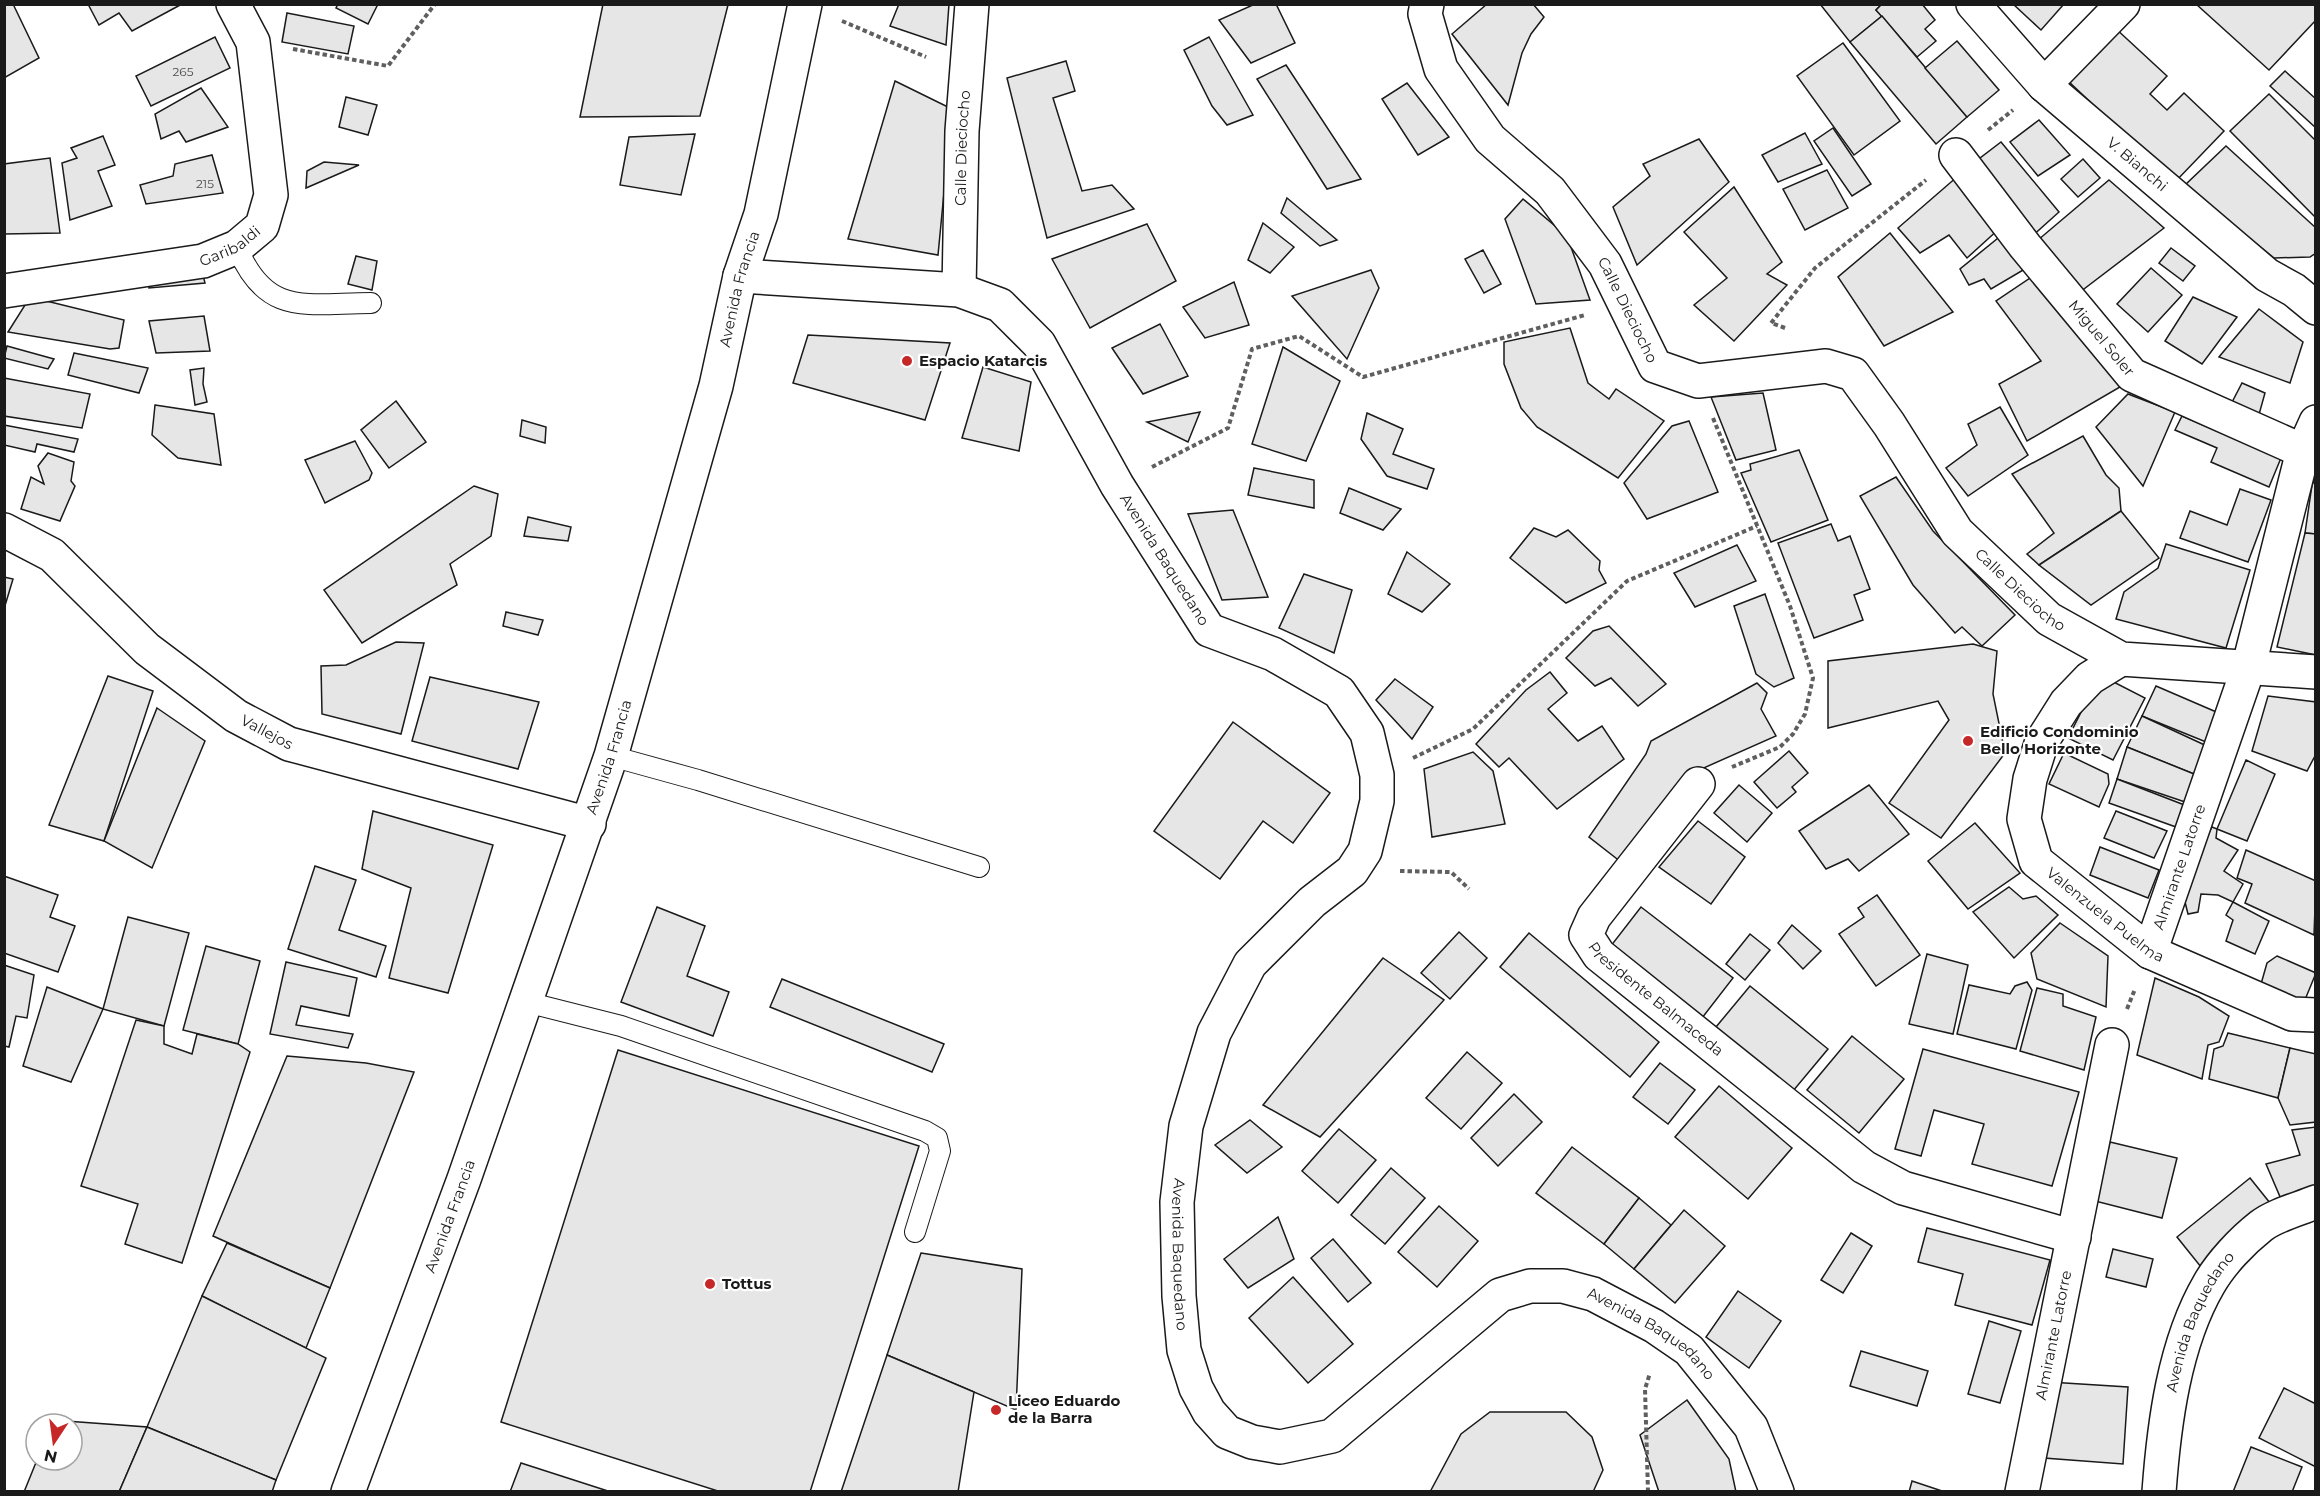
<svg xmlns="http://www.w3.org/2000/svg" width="2320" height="1496" viewBox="0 0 2320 1496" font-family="Montserrat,sans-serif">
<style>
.building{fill:#e6e6e6;stroke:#1a1a1a;stroke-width:1.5}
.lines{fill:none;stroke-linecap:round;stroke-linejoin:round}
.service-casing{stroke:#1a1a1a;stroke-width:22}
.minor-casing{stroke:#1a1a1a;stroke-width:36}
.tertiary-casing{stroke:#1a1a1a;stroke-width:36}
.secondary-casing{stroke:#1a1a1a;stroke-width:36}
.path{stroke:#5f5f5f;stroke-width:4;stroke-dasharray:4.5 3;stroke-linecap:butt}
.service{stroke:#fff;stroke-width:20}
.minor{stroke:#fff;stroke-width:33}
.tertiary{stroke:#fff;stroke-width:33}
.secondary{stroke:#fff;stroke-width:33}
.poi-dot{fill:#c62828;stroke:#fff;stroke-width:2}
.labels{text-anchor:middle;stroke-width:4.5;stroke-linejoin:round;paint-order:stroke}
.number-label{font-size:12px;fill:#4d4d4d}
.street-label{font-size:15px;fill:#1a1a1a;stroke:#fff}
.poi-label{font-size:15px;font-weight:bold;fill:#1a1a1a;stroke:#fff;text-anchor:start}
</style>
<rect width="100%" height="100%" fill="#fff"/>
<g class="building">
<path d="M4 4H13L39 58 4 78Z"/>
<path d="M88 4H182L132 31 119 13 99 25Z"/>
<path d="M338 4H378L368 24 336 8Z"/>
<path d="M603 4 728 5 700 116 580 117Z"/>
<path d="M899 4H949L946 45 890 26Z"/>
<path d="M1255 4H1276L1295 43 1251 63 1219 20Z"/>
<path d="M1487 4H1533L1544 17 1531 34 1522 53 1508 105 1452 34Z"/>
<path d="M1820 4H1882L1876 10 1882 16 1850 42Z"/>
<path d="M1882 4H1922L1935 20 1925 29 1936 41 1917 57 1876 10Z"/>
<path d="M2013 4H2064L2041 30Z"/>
<path d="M2196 4H2316V20L2269 70Z"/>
<path d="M287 13 354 26 348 54 282 42Z"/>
<path d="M1882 16 1967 117 1936 144 1850 42Z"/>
<path d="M2114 27 2167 76 2150 94 2167 110 2184 93 2224 131 2175 182 2066 79Z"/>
<path d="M215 37 230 68 151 106 136 76Z"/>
<path d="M1209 37 1253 115 1227 125 1212 106 1184 50Z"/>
<path d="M1957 41 1999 90 1967 117 1925 68Z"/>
<path d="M1843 43 1900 121 1854 155 1797 76Z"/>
<path d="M1066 61 1075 91 1053 98 1082 191 1112 185 1134 209 1047 238 1007 78Z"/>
<path d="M1286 65 1361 179 1327 189 1257 79Z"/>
<path d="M2285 71 2316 99V128L2270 86Z"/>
<path d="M895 81 952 109 938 255 848 239Z"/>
<path d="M1407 83 1449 137 1418 155 1382 99Z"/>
<path d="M201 88 228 127 186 142 179 131 161 139 155 114Z"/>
<path d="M2269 94 2316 141 2315 217 2230 131Z"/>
<path d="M346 97 377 105 368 135 339 127Z"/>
<path d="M2039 120 2070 155 2038 176 2010 142Z"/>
<path d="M1833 128 1871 184 1852 196 1814 141Z"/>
<path d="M1805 133 1822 164 1778 182 1762 155Z"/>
<path d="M695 134 681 195 620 185 629 137Z"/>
<path d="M103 136 115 165 98 171 112 206 70 220 62 163 77 158 71 148Z"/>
<path d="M1699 139 1729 182 1637 265 1613 207 1650 176 1643 164Z"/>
<path d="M2001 142 2059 212 2029 239 1971 165Z"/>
<path d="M2226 146 2316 228V253L2310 257 2274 258 2184 186Z"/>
<path d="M212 155 223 193 146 204 140 185 173 176 175 164Z"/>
<path d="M50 158 60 233 4 234V164Z"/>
<path d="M2083 159 2100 178 2078 197 2061 179Z"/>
<path d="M324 162 359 165 306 188 307 171Z"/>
<path d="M1827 170 1848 208 1805 230 1783 189Z"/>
<path d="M1958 176 2000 228 1967 258 1949 235 1920 253 1898 228Z"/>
<path d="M2109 180 2164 228 2080 292 2038 240Z"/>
<path d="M1734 187 1782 262 1767 274 1787 285 1734 341 1694 305 1727 278 1684 232Z"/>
<path d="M1287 198 1337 240 1320 246 1281 213Z"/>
<path d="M1523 199 1567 236 1590 300 1536 304 1505 219Z"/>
<path d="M1263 223 1294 247 1270 273 1248 260Z"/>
<path d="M1147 224 1176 281 1090 328 1052 259Z"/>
<path d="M1890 233 1953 312 1884 346 1838 277Z"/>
<path d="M2003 234 2030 266 1991 289 1984 279 1969 285 1960 269Z"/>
<path d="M2171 248 2195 266 2183 281 2159 263Z"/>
<path d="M1483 250 1501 284 1484 293 1465 259Z"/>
<path d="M356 256 377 261 372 290 348 284Z"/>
<path d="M2151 268 2182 295 2148 332 2117 304Z"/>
<path d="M1371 270 1379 288 1347 359 1292 296Z"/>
<path d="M202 271 205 283 149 288V278Z"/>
<path d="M2039 272 2120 387 2027 441 1999 384 2041 361 1996 301Z"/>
<path d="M1234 282 1249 325 1205 338 1183 307Z"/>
<path d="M30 297 124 320 119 348 110 349 8 332Z"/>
<path d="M2193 297 2237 317 2202 364 2165 341Z"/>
<path d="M2259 309 2303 342 2290 383 2219 357Z"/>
<path d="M204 316 210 351 156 353 149 321Z"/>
<path d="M1160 324 1188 376 1143 394 1112 348Z"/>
<path d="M1570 328 1588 383 1609 399 1616 389 1664 421 1618 478 1537 427 1521 408 1504 364V342Z"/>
<path d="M808 335 950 343 925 420 793 383Z"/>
<path d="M7 346 54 359 48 369 4 358Z"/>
<path d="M1283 347 1340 381 1306 461 1252 444Z"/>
<path d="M74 353 148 368 139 393 68 375Z"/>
<path d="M983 367 1031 382 1019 451 962 438Z"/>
<path d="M204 368 203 384 207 402 195 405 190 370Z"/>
<path d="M4 378 90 394 82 428 4 416Z"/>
<path d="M2242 383 2265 393 2258 418 2229 408Z"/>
<path d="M1763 393 1776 450 1736 460 1711 397Z"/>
<path d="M2128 394 2175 412 2143 486 2096 427Z"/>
<path d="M396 401 426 442 389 468 361 430Z"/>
<path d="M155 405 214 414 221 465 178 458 152 435Z"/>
<path d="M2000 407 2028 455 1968 496 1946 468 1977 445 1968 424Z"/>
<path d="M1200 412 1188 442 1147 422Z"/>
<path d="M1367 413 1403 429 1393 454 1434 469 1427 489 1387 476 1361 439Z"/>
<path d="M2182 416 2281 458 2269 487 2211 462 2217 448 2175 430Z"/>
<path d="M522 420 546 427 545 443 520 436Z"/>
<path d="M1689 421 1718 492 1647 519 1624 483 1672 426Z"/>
<path d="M4 425 78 439 74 452 37 444 35 452 4 445Z"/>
<path d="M2083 436 2106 475 2119 488 2121 511 2039 565 2027 554 2054 533 2012 474Z"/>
<path d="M355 441 372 473 369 480 325 503 305 460Z"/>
<path d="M1799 450 1828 520 1771 542 1741 473 1751 470 1750 464Z"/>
<path d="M48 453 74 462 71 481 75 486 60 521 21 509 31 477 44 484 38 466Z"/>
<path d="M1254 468 1314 480V508L1248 495Z"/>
<path d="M1896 477 1933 531 2015 615 1982 646 1962 627 1955 633 1913 585 1860 496Z"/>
<path d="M2316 478V534L2305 533 2312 485Z"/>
<path d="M474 486 498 494 491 536 450 564 457 585 362 643 324 590Z"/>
<path d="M1349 488 1401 509 1383 530 1340 513Z"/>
<path d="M2240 489 2271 500 2248 562 2180 538 2190 511 2227 525Z"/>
<path d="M1233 510 1268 597 1222 600 1188 514Z"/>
<path d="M2121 511 2159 558 2091 605 2039 565Z"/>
<path d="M528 517 571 527 568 541 524 536Z"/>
<path d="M1831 524 1838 541 1850 536 1870 589 1854 595 1863 620 1814 638 1778 543Z"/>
<path d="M1534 528 1556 537 1568 530 1600 561 1599 570 1606 583 1566 603 1510 558Z"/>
<path d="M2305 533 2316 534V655L2277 647Z"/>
<path d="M2166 544 2250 570 2226 648 2116 619 2124 592 2158 568Z"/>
<path d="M1737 545 1756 581 1695 607 1674 573Z"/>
<path d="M1407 552 1450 584 1422 612 1388 594Z"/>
<path d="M1304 574 1352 590 1334 653 1279 628Z"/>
<path d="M4 577 13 579 4 609Z"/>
<path d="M1765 594 1794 678 1774 687 1756 674 1734 606Z"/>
<path d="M506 612 543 620 538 635 503 626Z"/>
<path d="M1609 626 1666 684 1638 706 1611 678 1595 686 1566 658 1593 631Z"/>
<path d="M396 642 424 643 401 734 322 714 321 666 346 665Z"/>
<path d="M1973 644 1997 651 1993 694 2005 753 1941 838 1889 803 1949 720 1938 701 1828 728V661Z"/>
<path d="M1550 672 1567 693 1548 709 1578 741 1602 726 1624 759 1557 809 1509 758 1499 767 1476 744 1526 690Z"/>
<path d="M2100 675 2145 698 2113 760 2068 738Z"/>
<path d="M108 676 153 691 104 841 49 825Z"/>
<path d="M430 677 539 702 518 769 412 741Z"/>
<path d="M1395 679 1433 707 1412 739 1376 700Z"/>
<path d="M1757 683 1767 693 1761 709 1776 736 1690 774 1621 862 1589 837 1646 754 1651 741Z"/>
<path d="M2156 686 2221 714 2211 744 2142 716Z"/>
<path d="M2268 696 2316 702V754L2307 771 2252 751Z"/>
<path d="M157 708 205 741 152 868 104 841Z"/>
<path d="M2142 716 2209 747 2199 776 2127 747Z"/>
<path d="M1233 722 1330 793 1293 843 1263 821 1220 879 1154 831Z"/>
<path d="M2127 747 2199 776 2191 804 2117 779Z"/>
<path d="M1789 751 1808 773 1792 787 1796 792 1777 808 1754 782Z"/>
<path d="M1473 752 1493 771 1505 824 1432 837 1424 769Z"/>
<path d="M2064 753 2108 774 2109 784 2099 807 2049 784Z"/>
<path d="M2246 760 2275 774 2247 841 2217 829Z"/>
<path d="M2117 779 2187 806 2176 827 2109 803Z"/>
<path d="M1739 785 1772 813 1747 842 1714 813Z"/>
<path d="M1869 785 1909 834 1859 871 1848 859 1826 869 1799 831Z"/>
<path d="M373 811 493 845 448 993 389 978 411 888 362 869Z"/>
<path d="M2116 811 2167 831 2154 858 2104 838Z"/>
<path d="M1698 821 1745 857 1711 904 1659 867Z"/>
<path d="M1975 823 2020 873 1968 909 1928 861Z"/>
<path d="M2212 827 2217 829 2216 838 2238 850 2224 871 2243 884 2233 902 2218 895 2201 894 2198 912 2188 914 2185 902 2195 859Z"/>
<path d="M2100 847 2159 870 2148 898 2090 875Z"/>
<path d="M2246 850 2316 881 2314 935 2245 903 2252 884 2237 878Z"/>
<path d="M315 866 356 880 339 930 386 946 376 977 288 949Z"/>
<path d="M4 876 58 895 50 917 75 926 58 972 4 953Z"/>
<path d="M2009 887 2023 899 2036 896 2058 915 2014 958 1973 912Z"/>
<path d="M1877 895 1920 955 1876 986 1839 934 1864 917 1858 908Z"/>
<path d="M2233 902 2269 921 2255 954 2226 941 2233 920 2226 915Z"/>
<path d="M657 907 705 926 687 976 729 992 713 1036 621 1002Z"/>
<path d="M1641 907 1733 978 1702 1018 1610 947Z"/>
<path d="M128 917 189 933 164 1026 103 1009Z"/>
<path d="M2060 923 2108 956 2106 1007 2037 979 2031 953Z"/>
<path d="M1792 925 1821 951 1803 969 1778 943Z"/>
<path d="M1459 932 1487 958 1450 999 1421 973Z"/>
<path d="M1529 933 1659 1042 1630 1077 1500 967Z"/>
<path d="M1750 934 1770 950 1745 980 1726 964Z"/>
<path d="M206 946 260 961 238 1044 183 1030Z"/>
<path d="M1927 954 1968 965 1953 1034 1909 1024Z"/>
<path d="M2277 956 2316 973 2302 1007 2259 991 2267 963Z"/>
<path d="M1383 958 1444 1000 1320 1137 1263 1105Z"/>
<path d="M286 962 357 978 349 1016 301 1006 296 1025 353 1034 348 1048 270 1034Z"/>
<path d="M4 965 34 975 27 1018 16 1016 9 1047 4 1046Z"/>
<path d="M2155 978 2199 997 2229 1016 2219 1042 2208 1045 2202 1079 2137 1055Z"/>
<path d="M782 979 944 1044 932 1072 770 1007Z"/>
<path d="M2027 982 2032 990 2016 1049 1957 1034 1969 985 2010 994 2015 986Z"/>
<path d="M1750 986 1828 1049 1793 1091 1716 1027Z"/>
<path d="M47 987 103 1009 71 1082 23 1066Z"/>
<path d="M2037 988 2063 994V1006L2096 1017 2084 1070 2020 1051Z"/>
<path d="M136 1020 164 1026V1044L192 1054 197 1034 238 1044 250 1052 182 1263 125 1244 138 1204 81 1186Z"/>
<path d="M2228 1033 2290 1048 2278 1098 2209 1079 2214 1049 2223 1046Z"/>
<path d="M1852 1036 1904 1079 1859 1133 1807 1090Z"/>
<path d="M2290 1048 2316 1054V1122L2290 1125 2278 1098Z"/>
<path d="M1923 1049 2079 1092 2052 1186 1972 1164 1984 1124 1934 1110 1921 1156 1895 1149Z"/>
<path d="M618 1050 919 1146 810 1492H721L501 1422Z"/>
<path d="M1467 1052 1502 1083 1461 1129 1426 1098Z"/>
<path d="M287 1056 366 1063 414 1072 330 1288 213 1236Z"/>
<path d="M1660 1063 1695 1090 1668 1124 1633 1097Z"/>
<path d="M1719 1086 1792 1148 1748 1199 1675 1137Z"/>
<path d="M1514 1094 1542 1122 1498 1166 1471 1138Z"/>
<path d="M1250 1120 1282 1147 1247 1173 1215 1145Z"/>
<path d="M2316 1127V1190L2281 1199 2266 1164 2300 1155 2292 1130Z"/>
<path d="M1339 1129 1376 1160 1338 1203 1302 1171Z"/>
<path d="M2110 1142 2177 1158 2162 1218 2095 1201Z"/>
<path d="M1572 1147 1639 1198 1604 1244 1536 1193Z"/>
<path d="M1391 1168 1425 1198 1385 1244 1351 1215Z"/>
<path d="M2250 1178 2274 1208 2201 1267 2177 1237Z"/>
<path d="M1639 1198 1671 1225 1634 1269 1604 1244Z"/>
<path d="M1439 1206 1478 1241 1437 1287 1398 1252Z"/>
<path d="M1684 1210 1725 1246 1675 1303 1634 1269Z"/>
<path d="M1278 1217 1294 1259 1248 1288 1224 1259Z"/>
<path d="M1927 1228 2050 1260 2032 1325 1955 1305 1963 1274 1918 1262Z"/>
<path d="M1851 1233 1872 1246 1843 1293 1821 1280Z"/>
<path d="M1333 1239 1371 1283 1348 1302 1311 1258Z"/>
<path d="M227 1243 330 1288 306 1348 202 1296Z"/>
<path d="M2113 1249 2153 1259 2146 1287 2106 1277Z"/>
<path d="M921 1253 1022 1269 1016 1410 887 1355Z"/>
<path d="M1293 1277 1353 1344 1308 1383 1249 1318Z"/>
<path d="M1738 1291 1781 1321 1749 1368 1706 1337Z"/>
<path d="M202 1296 326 1358 276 1480 147 1427Z"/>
<path d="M1989 1321 2021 1331 2000 1403 1968 1394Z"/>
<path d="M1861 1351 1928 1371 1917 1406 1850 1386Z"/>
<path d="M887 1355 974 1392 958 1492H841Z"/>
<path d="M2049 1382 2128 1387 2123 1464 2044 1458Z"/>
<path d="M2284 1388 2316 1404V1467L2259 1438Z"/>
<path d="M1687 1400 1729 1459 1736 1492H1659L1640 1435Z"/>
<path d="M1490 1412H1566L1592 1437 1603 1470 1593 1492H1430L1461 1434Z"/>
<path d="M52 1420 147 1427 119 1492H24L37 1460H72V1424H51Z"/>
<path d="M147 1427 276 1480 272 1492H119Z"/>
<path d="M2251 1447 2302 1467 2292 1492H2233Z"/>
<path d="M521 1463 611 1492H510Z"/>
<path d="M1912 1481 1945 1492H1909Z"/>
</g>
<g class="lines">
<defs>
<g id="service">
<path d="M237 247C266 318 307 303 371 303"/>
<path d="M611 756 698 780 979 867"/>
<path d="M526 1002 621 1026 925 1131 937 1138 940 1151 915 1232"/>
</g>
<g id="minor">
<path id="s1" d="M1973 4 2044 85 2267 275 2294 290 2316 308"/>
<path d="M2044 85 2123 4"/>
<path id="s2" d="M1956 155 2025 246 2132 375 2303 451"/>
<path id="s3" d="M4 291 203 261 237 247 262 226 271 195 253 42 233 4"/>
<path id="s4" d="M4 530 52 555 147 649 236 716 289 744 589 824"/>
<path id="s5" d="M2121 659 2090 678 2066 703 2042 741 2030 779 2024 819 2036 861 2150 952 2292 1014 2316 1015"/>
<path id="s6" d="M1698 784 1594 917 1586 935 1599 955 1864 1167 1903 1188 2074 1237"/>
<path id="s7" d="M2150 952 2248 669 2303 451 2316 422"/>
<path id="s8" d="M2022 1492 2112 1045"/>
</g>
<g id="tertiary">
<path id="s9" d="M1427 4 1425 14 1441 69 1490 139 1550 191 1605 264 1655 366 1698 381 1826 366 1853 374 1889 424 1957 532 2049 619 2121 659 2316 672"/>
<path id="s10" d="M740 276 959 290 1000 305 1039 344 1117 485 1209 630 1273 654 1339 692 1367 733 1377 775V801L1365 851 1352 871 1312 902 1250 964 1214 1033 1186 1126 1177 1202 1179 1296 1184 1350 1196 1388 1209 1412 1227 1432 1252 1442 1280 1447 1332 1436 1500 1295 1530 1286H1563L1593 1294 1654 1326 1689 1350 1751 1427 1777 1492"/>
<path id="s11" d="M959 290 962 131 972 4"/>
<path id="s12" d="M2159 1492C2164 1424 2174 1344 2209 1284 2221 1263 2242 1241 2261 1226 2275 1215 2299 1209 2316 1202"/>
</g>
<g id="secondary">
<path id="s13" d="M348 1492 464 1179 611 756 716 386 740 276 761 214 805 4"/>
</g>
</defs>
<use href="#service" class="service-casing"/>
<use href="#minor" class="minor-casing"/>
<use href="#tertiary" class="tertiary-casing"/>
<use href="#secondary" class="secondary-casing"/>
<g class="path">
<path d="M842 21 926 57"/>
<path d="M293 49 388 66 435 4"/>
<path d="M1988 130 2013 110"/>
<path d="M1785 328 1771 323 1815 268 1926 180"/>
<path d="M1713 418 1790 606 1813 678 1805 714 1793 734 1780 747 1732 767"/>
<path d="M1152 467 1228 428 1252 349 1299 336 1363 377 1585 315"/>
<path d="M1413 758 1473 729 1627 581 1757 526"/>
<path d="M1400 871 1451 872 1469 889"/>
<path d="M2127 1009 2135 989"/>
<path d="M1648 1492 1645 1389 1650 1373"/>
</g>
<use href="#service" class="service"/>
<use href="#minor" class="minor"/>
<use href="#tertiary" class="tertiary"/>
<use href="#secondary" class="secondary"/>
</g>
<g class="poi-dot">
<circle cx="907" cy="361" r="6"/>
<circle cx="1968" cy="741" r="6"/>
<circle cx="710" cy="1284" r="6"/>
<circle cx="996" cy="1410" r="6"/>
</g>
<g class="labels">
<g class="number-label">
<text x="183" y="76">265</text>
<text x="205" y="188">215</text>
</g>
<g class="street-label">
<text dy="5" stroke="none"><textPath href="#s11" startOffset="142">Calle Dieciocho</textPath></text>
<text dy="5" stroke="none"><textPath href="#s1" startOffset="230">V. Bianchi</textPath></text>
<text dy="5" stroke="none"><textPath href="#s3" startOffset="232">Garibaldi</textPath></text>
<text dy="5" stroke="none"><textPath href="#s13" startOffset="1266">Avenida Francia</textPath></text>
<text dy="5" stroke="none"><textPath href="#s9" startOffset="375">Calle Dieciocho</textPath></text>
<text dy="5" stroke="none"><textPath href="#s2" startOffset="234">Miguel Soler</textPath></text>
<text dy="5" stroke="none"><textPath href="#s10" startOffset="568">Avenida Baquedano</textPath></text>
<text dy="5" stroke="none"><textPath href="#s9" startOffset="915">Calle Dieciocho</textPath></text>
<text dy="5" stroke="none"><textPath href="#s4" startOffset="334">Vallejos</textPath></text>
<text dy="5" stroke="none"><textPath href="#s13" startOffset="780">Avenida Francia</textPath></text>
<text dy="5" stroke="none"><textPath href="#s7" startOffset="90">Almirante Latorre</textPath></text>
<text dy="5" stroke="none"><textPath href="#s5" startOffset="328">Valenzuela Puelma</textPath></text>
<text dy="5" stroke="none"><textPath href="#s6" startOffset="284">Presidente Balmaceda</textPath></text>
<text dy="5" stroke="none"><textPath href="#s13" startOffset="294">Avenida Francia</textPath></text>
<text dy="5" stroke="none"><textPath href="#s10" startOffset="1432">Avenida Baquedano</textPath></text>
<text dy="5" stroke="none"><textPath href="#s12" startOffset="177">Avenida Baquedano</textPath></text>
<text dy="5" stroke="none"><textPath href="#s8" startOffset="160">Almirante Latorre</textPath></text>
<text dy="5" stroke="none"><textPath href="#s10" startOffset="2116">Avenida Baquedano</textPath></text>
</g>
<g class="poi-label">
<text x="919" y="366">Espacio Katarcis</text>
<text x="1980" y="737">Edificio Condominio<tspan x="1980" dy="17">Bello Horizonte</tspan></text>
<text x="722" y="1289">Tottus</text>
<text x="1008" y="1406">Liceo Eduardo<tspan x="1008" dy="17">de la Barra</tspan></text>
</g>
</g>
<rect width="2320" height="1496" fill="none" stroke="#1a1a1a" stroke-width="12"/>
<g transform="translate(54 1442) rotate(193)"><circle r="28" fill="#ffffff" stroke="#a3a3a3" stroke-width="1.5"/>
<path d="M0-4.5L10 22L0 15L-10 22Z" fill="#c62828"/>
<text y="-9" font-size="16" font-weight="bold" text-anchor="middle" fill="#1a1a1a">N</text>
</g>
</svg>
